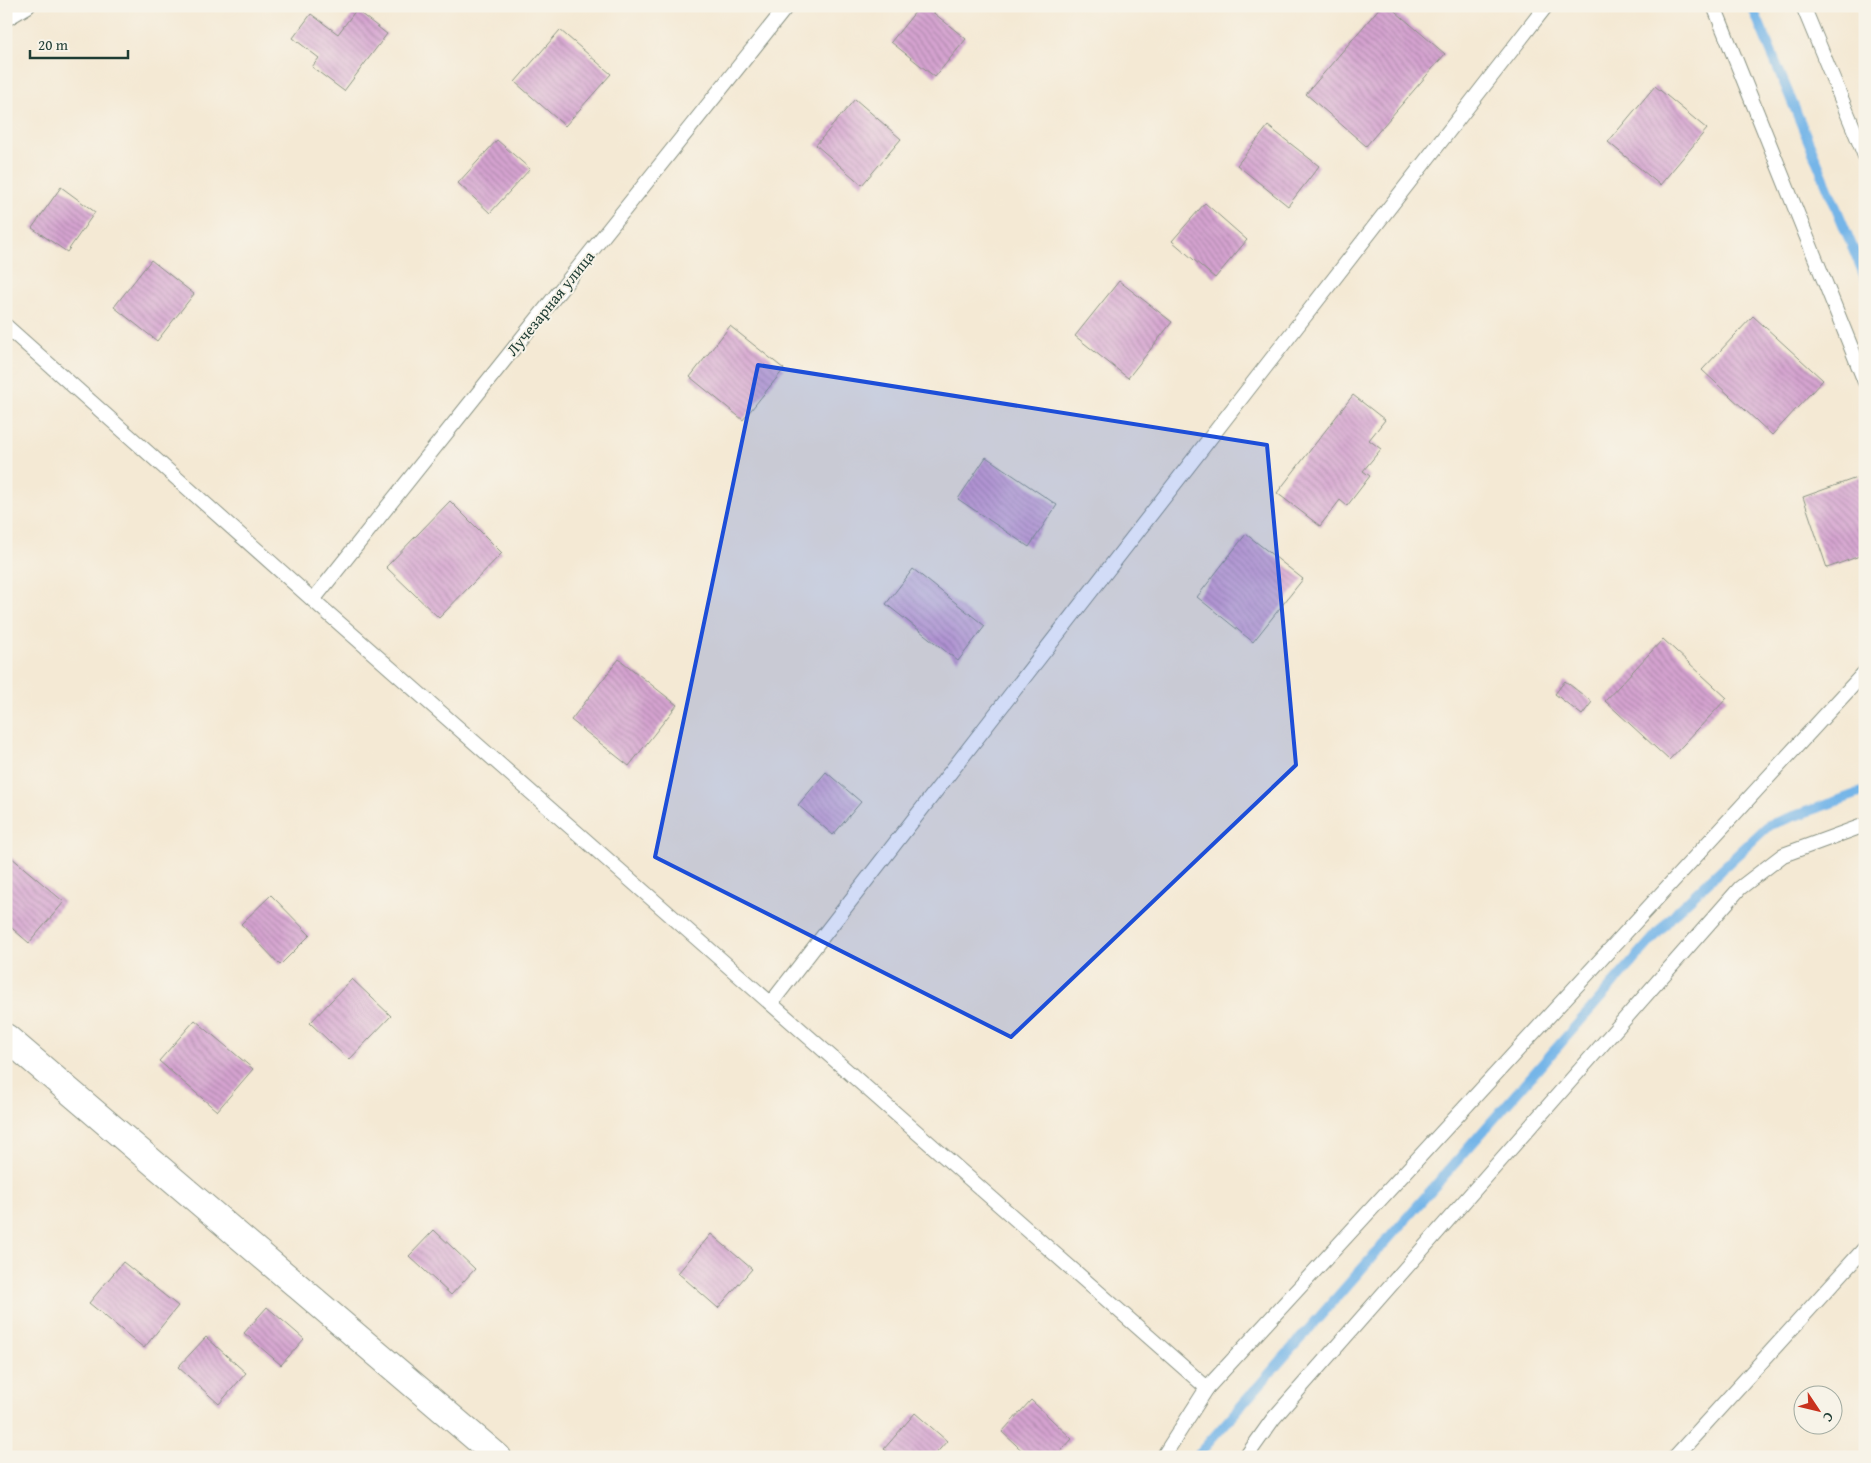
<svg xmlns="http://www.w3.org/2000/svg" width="1871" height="1463" viewBox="0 0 1871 1463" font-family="'Gentium Book Plus',serif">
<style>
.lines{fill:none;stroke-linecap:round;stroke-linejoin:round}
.stream{stroke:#74b5e8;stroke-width:10}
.building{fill:url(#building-back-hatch)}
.lane-casing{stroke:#8a9384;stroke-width:16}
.street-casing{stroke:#8a9384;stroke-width:28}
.lane{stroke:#fff;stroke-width:14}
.street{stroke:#fff;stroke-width:26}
.marked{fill:#1d4ed8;fill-opacity:0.2;stroke:#1d4ed8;stroke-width:4;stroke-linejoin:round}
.labels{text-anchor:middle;stroke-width:4;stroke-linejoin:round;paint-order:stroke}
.street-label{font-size:16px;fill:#1f3d34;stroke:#f7f3e8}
</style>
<defs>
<pattern id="building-back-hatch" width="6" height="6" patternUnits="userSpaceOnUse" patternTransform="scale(1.25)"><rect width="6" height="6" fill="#d5a3d0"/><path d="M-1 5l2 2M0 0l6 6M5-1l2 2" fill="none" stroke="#ac86aa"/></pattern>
</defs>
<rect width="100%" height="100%" fill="#f7f3e8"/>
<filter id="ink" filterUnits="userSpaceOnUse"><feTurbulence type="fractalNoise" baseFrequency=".02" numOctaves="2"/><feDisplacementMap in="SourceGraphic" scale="10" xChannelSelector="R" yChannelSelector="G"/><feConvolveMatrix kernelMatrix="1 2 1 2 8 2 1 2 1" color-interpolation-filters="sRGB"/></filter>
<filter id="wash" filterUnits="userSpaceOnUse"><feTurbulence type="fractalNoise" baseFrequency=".0096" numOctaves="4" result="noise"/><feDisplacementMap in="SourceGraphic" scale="20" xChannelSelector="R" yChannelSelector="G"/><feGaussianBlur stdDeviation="1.12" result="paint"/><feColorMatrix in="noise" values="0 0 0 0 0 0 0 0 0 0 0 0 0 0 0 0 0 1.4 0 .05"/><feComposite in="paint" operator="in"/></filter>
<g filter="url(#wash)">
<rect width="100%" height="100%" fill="#f4e9d4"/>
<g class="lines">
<g class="stream">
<path d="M1752 6 1865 277"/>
<path d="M1196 1457 1678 910 1769 825 1865 791"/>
</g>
</g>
<g id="blocks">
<g class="building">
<path d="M920 6H925L966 39 935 77 891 42Z"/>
<path d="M1381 6H1389L1445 54 1366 146 1306 94Z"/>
<path d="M356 10 387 34 344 91 312 67 319 58 293 38 311 14 338 34Z"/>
<path d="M560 30 611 74 565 126 515 82Z"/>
<path d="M1655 86 1707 129 1660 185 1608 142Z"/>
<path d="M855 99 901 139 862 185 816 145Z"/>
<path d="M1268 126 1319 166 1288 206 1237 165Z"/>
<path d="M497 140 530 169 490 213 458 183Z"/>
<path d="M61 187 95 212 67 252 32 228Z"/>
<path d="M1205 203 1247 240 1215 278 1172 241Z"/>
<path d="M151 260 194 294 157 341 114 307Z"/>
<path d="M1119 281 1172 322 1128 378 1075 336Z"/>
<path d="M1753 316 1823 380 1772 435 1702 370Z"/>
<path d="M730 326 784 369 743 420 690 377Z"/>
<path d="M1353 395 1385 420 1369 440 1381 449 1363 471 1370 476 1347 506 1340 500 1320 526 1277 493Z"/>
<path d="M986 457 1057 505 1029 547 958 499Z"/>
<path d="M1862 476 1865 484V554L1827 568 1803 497Z"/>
<path d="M450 501 502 553 439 618 386 567Z"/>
<path d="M1246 534 1303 579 1253 642 1197 597Z"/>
<path d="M913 569 985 626 958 661 886 604Z"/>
<path d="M1663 639 1727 698 1669 760 1605 701Z"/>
<path d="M619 659 677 705 629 766 571 720Z"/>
<path d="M1565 681 1592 702 1582 715 1555 694Z"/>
<path d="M826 772 861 802 833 835 798 805Z"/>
<path d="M11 857 64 902 29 943 6 923V862Z"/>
<path d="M271 895 310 935 280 965 241 924Z"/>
<path d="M352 979 391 1016 349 1060 310 1023Z"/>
<path d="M195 1020 253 1069 217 1111 159 1061Z"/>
<path d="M434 1230 475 1269 451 1295 409 1256Z"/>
<path d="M711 1234 752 1269 718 1308 678 1273Z"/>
<path d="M123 1262 178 1306 144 1348 89 1303Z"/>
<path d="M267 1307 304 1339 281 1365 244 1333Z"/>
<path d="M206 1337 246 1373 219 1404 178 1367Z"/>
<path d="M1031 1400 1072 1439 1056 1457H1029L1002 1432Z"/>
<path d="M915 1413 947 1441 933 1457H894L884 1449Z"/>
</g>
</g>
</g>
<g filter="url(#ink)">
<use href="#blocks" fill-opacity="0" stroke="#8a9384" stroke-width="1"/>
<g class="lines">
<defs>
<g id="lane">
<path d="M1714 6 1865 382"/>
<path d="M1803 6 1865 156"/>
<path d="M6 19 28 6"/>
<path d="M6 326 313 600 1207 1388"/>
<path d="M313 600 787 6"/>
<path d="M771 1003 1546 6"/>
<path d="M1163 1457 1207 1388 1865 672"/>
<path d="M1246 1457 1273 1419 1740 888 1783 855 1865 825"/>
<path d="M1675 1457 1865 1248"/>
</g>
<path id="street" d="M6 1037 498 1457"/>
</defs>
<use href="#lane" class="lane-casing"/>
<use href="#street" class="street-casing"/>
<use href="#lane" class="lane"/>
<use href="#street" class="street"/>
</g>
</g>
<path class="marked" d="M758 365 1267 445 1296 765 1011 1037 655 857Z"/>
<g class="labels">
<g class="street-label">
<text transform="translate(550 303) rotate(-51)" y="6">Лучезарная улица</text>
</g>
</g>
<rect width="1871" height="1463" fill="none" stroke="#f7f3e8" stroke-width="25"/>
<g transform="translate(1818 1410) rotate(125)"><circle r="24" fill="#f7f3e8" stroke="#a1aaa0"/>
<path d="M0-4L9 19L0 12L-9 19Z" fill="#c8321e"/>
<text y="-8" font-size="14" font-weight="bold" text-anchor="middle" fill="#1f3d34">С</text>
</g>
<path d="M30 50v8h98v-8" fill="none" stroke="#1f3d34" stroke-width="2.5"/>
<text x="38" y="50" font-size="15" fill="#1f3d34" stroke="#f7f3e8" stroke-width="4" paint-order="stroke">20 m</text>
</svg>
